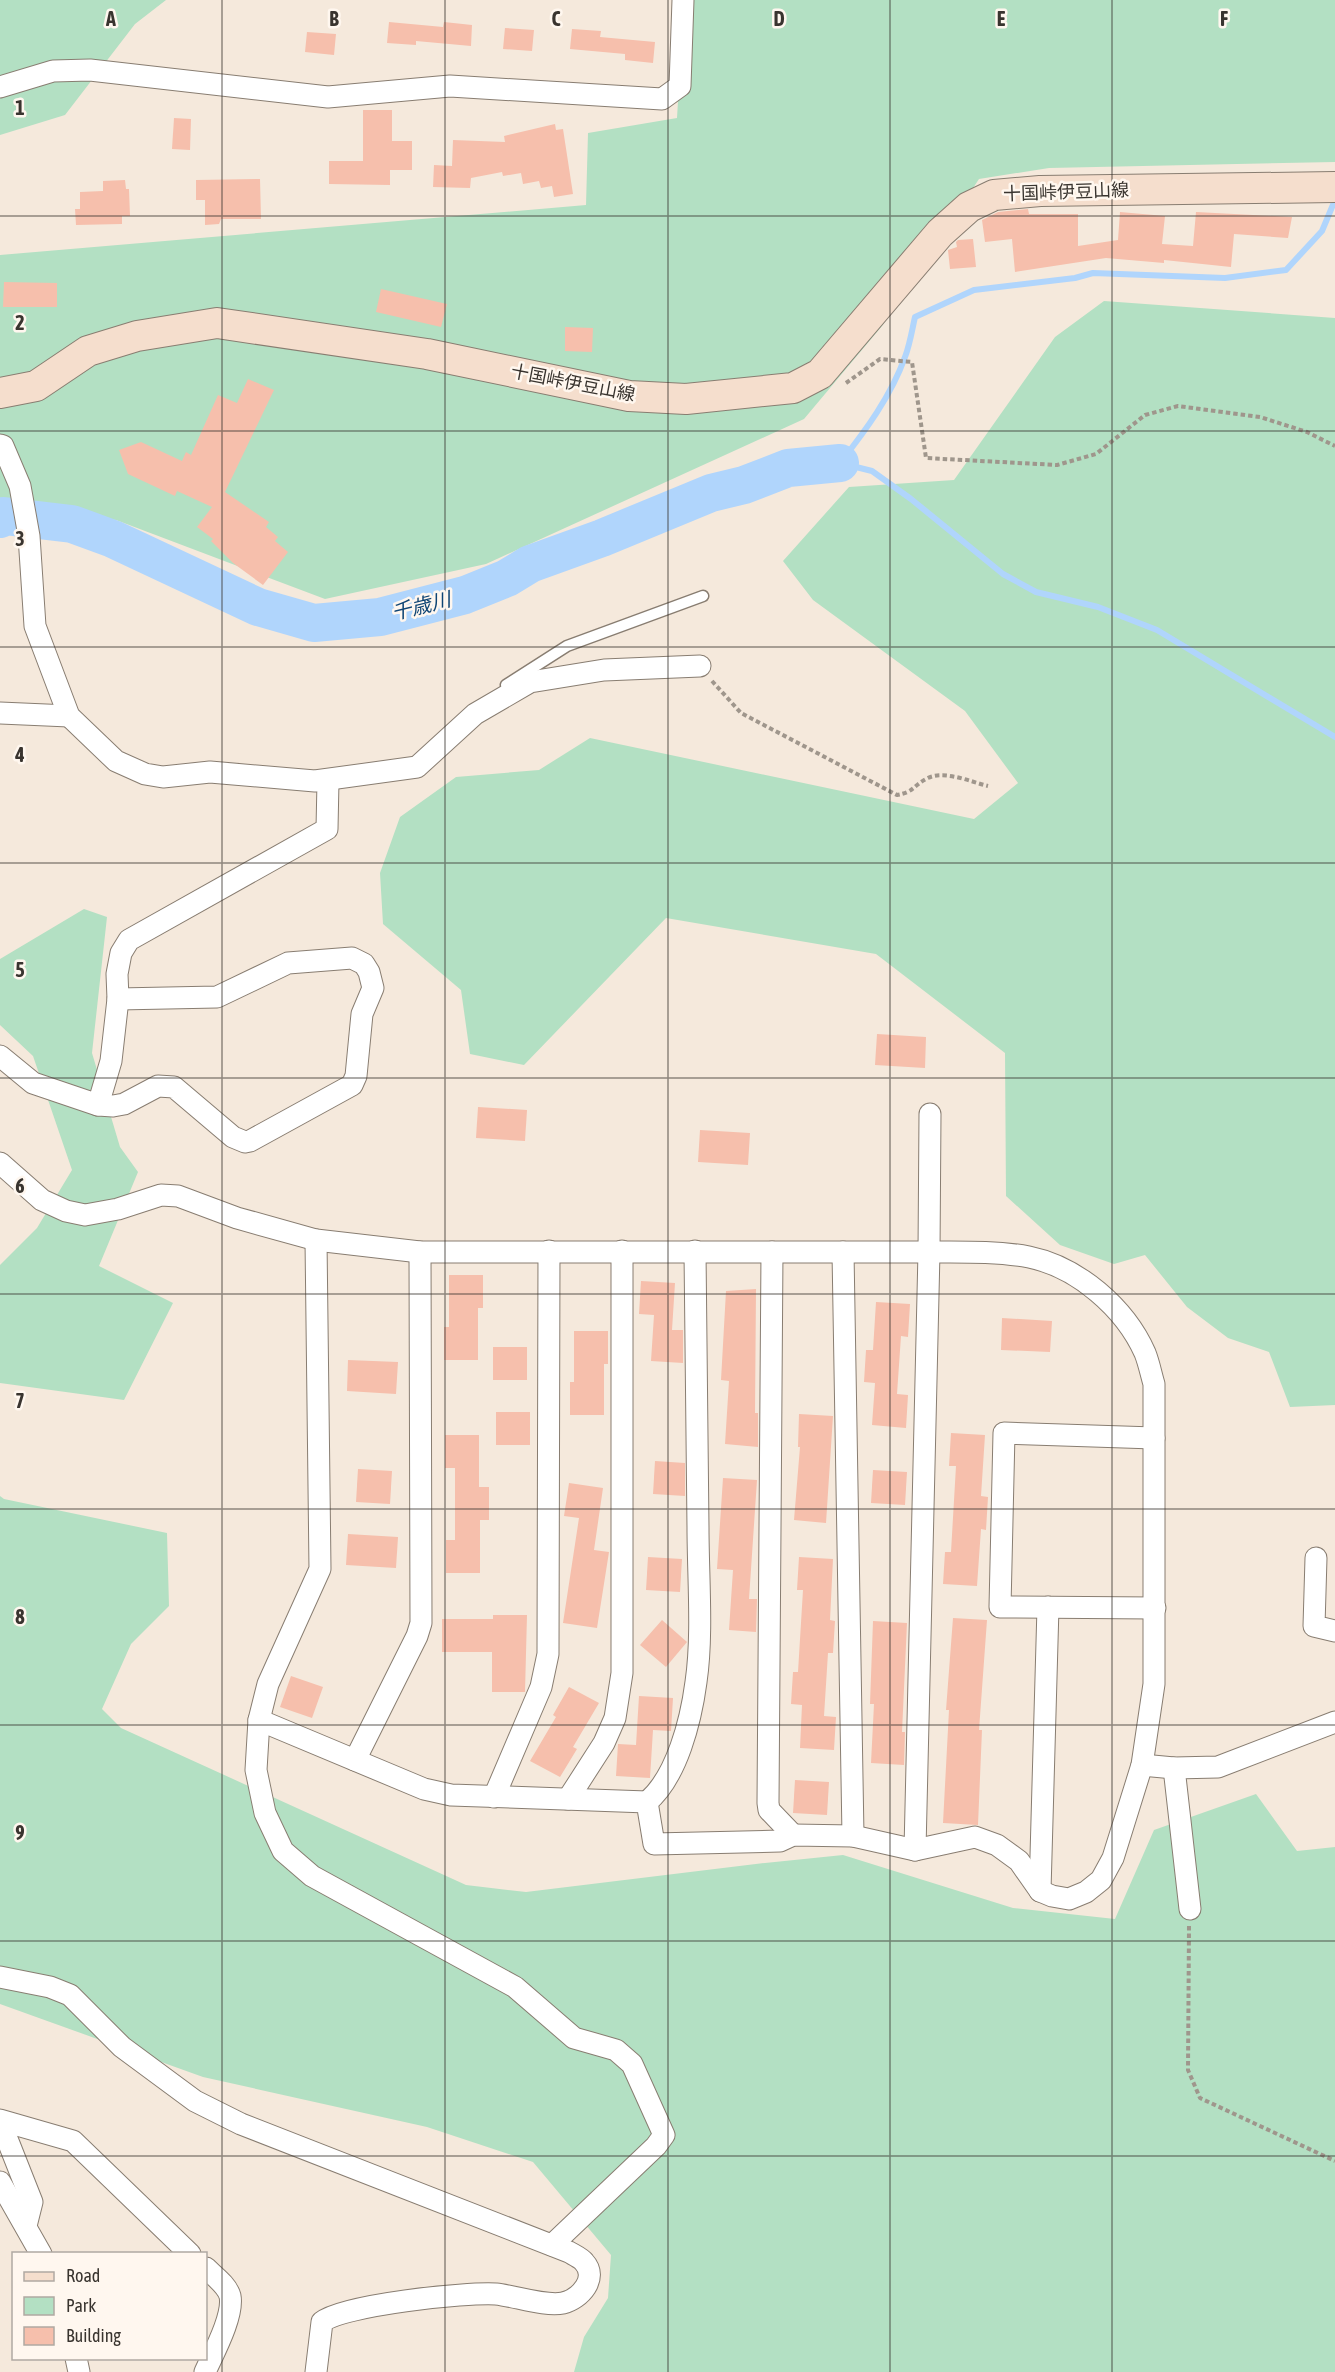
<svg xmlns="http://www.w3.org/2000/svg" width="1335" height="2372" viewBox="0 0 1335 2372" font-family="'Asap Condensed','Noto Sans JP',sans-serif">
<style>
.green{fill:#b3e0c3}
.lines{fill:none;stroke-linecap:round;stroke-linejoin:round}
.stream{stroke:#b0d5fc;stroke-width:6}
.river{stroke:#b0d5fc;stroke-width:38}
.building{fill:#f6bfac}
.service-casing{stroke:#887d71;stroke-width:13}
.minor-casing{stroke:#887d71;stroke-width:23}
.secondary-casing{stroke:#887d71;stroke-width:32}
.path{stroke:#9f968c;stroke-width:4;stroke-dasharray:4.5 3;stroke-linecap:butt}
.service{stroke:#fff;stroke-width:10}
.minor{stroke:#fff;stroke-width:21}
.secondary{stroke:#f5decd;stroke-width:30}
.grid{fill:none;stroke:#39342f;stroke-width:1.5;stroke-opacity:0.55}
.labels{text-anchor:middle;stroke-width:5;stroke-linejoin:round;paint-order:stroke}
.street-label{font-size:18px;fill:#39342f;stroke:#fff7ef}
.water-label{font-size:20px;font-style:italic;fill:#0e4474;stroke:#fff7ef}
.grid-label{font-size:20px;text-anchor:middle;font-weight:bold;fill:#39342f;stroke:#fff7ef;stroke-width:5;stroke-linejoin:round;paint-order:stroke}
</style>
<rect width="100%" height="100%" fill="#f5e9dc"/>
<g class="green">
<path d="M0 0H166L135 24 65 115 0 135Z"/>
<path d="M684 0H1335V162L1049 168 979 179 882 326 804 419 486 564 325 599 116 520 0 509V255L586 205 588 133 677 118Z"/>
<path d="M1104 301 1335 318V1405L1290 1407 1269 1352 1228 1338 1187 1307 1145 1255 1114 1264 1060 1245 1006 1196 1005 1053 876 954 666 918 524 1065 470 1054 461 990 383 924 380 873 400 817 456 777 539 770 590 738 974 819 1018 783 965 711 813 600 783 561 849 487 954 480 1055 337Z"/>
<path d="M84 909 107 917 92 1053 120 1147 138 1172 99 1266 173 1303 124 1400 0 1383V1265L37 1228 72 1170 33 1056 0 1025V959Z"/>
<path d="M0 1496 4 1499 167 1533 169 1606 131 1644 102 1709 121 1728 466 1885 526 1892 765 1863 843 1855 1013 1908 1115 1919 1154 1830 1256 1794 1297 1851 1335 1847V2372H574L584 2337 608 2298 611 2255 533 2162 427 2127 203 2077 0 2004Z"/>
</g>
<g class="lines">
<path class="stream" d="M1335 200 1322 231 1286 270 1225 278 1093 273 1075 278 974 290 915 317C912 330 910 344 905 357 891 396 866 430 840 463L872 471 911 499 1003 574 1036 592 1098 607 1157 630 1335 737"/>
<path class="river" d="M0 519 4 516 72 524 113 539 258 607 314 623 380 617 465 595 507 578 530 564 602 538 711 493 744 485 788 468 840 463"/>
</g>
<g class="building">
<path d="M389 22 443 27 444 22 472 25 471 46 416 41V45L387 43Z"/>
<path d="M505 28 534 30 532 51 503 49Z"/>
<path d="M572 29 601 31 600 37 655 42 653 63 625 60V54L570 49Z"/>
<path d="M307 32 336 34 334 55 305 52Z"/>
<path d="M363 110H392V141H412V170H390V185L329 184V161H363Z"/>
<path d="M174 118 191 119 190 150 172 149Z"/>
<path d="M555 124 556 130 563 129 573 194 554 197 552 186 541 188 539 181 523 184 521 173 503 176 502 172 471 178 470 188 433 187 434 165 452 166 453 140 505 142 504 136Z"/>
<path d="M260 179 261 219H221L219 224 205 225V200H196V180Z"/>
<path d="M125 180 126 189H129L130 216H122V224L76 225 75 209H80V192L103 191V181Z"/>
<path d="M1028 209 1029 214H1078V246L1118 240 1120 212 1165 216 1162 244 1193 246 1196 212 1292 217 1288 238 1234 234 1231 267 1164 260V263L1106 258 1015 272 1012 239 985 242 982 220 998 212Z"/>
<path d="M973 239 976 267 950 269 948 250 957 247 956 242 958 240Z"/>
<path d="M4 282 57 283V307H3Z"/>
<path d="M381 289 447 304 441 327 376 312Z"/>
<path d="M565 327 593 328 592 352 565 351Z"/>
<path d="M248 379 274 390 225 492 269 522 266 527 278 537 275 541 288 552 263 585 233 563 211 541 213 539 197 527 212 507 177 491 175 496 128 474 119 450 141 442 182 461 186 452 191 455 218 395 237 403Z"/>
<path d="M877 1034 926 1037 925 1068 875 1065Z"/>
<path d="M478 1107 527 1110 525 1141 476 1138Z"/>
<path d="M700 1130 750 1133 748 1165 698 1162Z"/>
<path d="M449 1275H483V1308H478V1360H444V1327H449Z"/>
<path d="M641 1281 675 1283 672 1330H683V1363L651 1361 654 1315 639 1314Z"/>
<path d="M756 1289 755 1413H758V1447L725 1444 729 1381 721 1380 726 1291Z"/>
<path d="M876 1302 910 1304 908 1337 901 1336 897 1394 908 1395 906 1428 872 1425 875 1383 864 1382 866 1350H873Z"/>
<path d="M1002 1318 1052 1321 1050 1352 1001 1350Z"/>
<path d="M574 1331H608V1364H604V1415H570V1382H574Z"/>
<rect x="493" y="1347" width="34" height="33"/>
<path d="M348 1360 398 1362 396 1394 347 1391Z"/>
<rect x="496" y="1412" width="34" height="33"/>
<path d="M799 1414 833 1416 826 1523 794 1520 800 1447H798Z"/>
<path d="M951 1433 985 1435 981 1496 988 1497 986 1530 981 1529 977 1586 943 1584 945 1552H951L956 1466H949Z"/>
<path d="M445 1435H479V1487H489V1520H480V1573H446V1540H455V1468H445Z"/>
<path d="M655 1461 685 1463V1496L653 1494Z"/>
<path d="M358 1469 392 1471 390 1504 356 1502Z"/>
<path d="M873 1470 907 1472 905 1505 871 1503Z"/>
<path d="M723 1478 757 1480 749 1599H757L756 1632 729 1630 733 1570 717 1569Z"/>
<path d="M569 1483 603 1488 594 1550 609 1552 597 1628 563 1623 579 1518 564 1516Z"/>
<path d="M348 1534 398 1537 396 1568 346 1565Z"/>
<path d="M648 1557 682 1559 680 1592 646 1590Z"/>
<path d="M799 1557 833 1559 830 1620 835 1621 833 1653H828L824 1716 836 1717 834 1750 800 1748 802 1705 791 1704 793 1672H798L803 1590H797Z"/>
<path d="M493 1615H527L525 1692H492V1652H442V1619H493Z"/>
<path d="M953 1618 987 1620 979 1730H982L978 1825 943 1823 949 1710H946Z"/>
<path d="M662 1620 687 1642 666 1667 640 1645Z"/>
<path d="M873 1621 907 1623 902 1732H905L904 1765 871 1763 874 1704H870Z"/>
<path d="M291 1676 323 1687 312 1718 280 1707Z"/>
<path d="M569 1687 599 1703 573 1747 577 1749 560 1777 530 1761 556 1717 553 1715Z"/>
<path d="M639 1696 673 1698 671 1731 653 1730 650 1778 616 1776 618 1744 636 1745Z"/>
<path d="M795 1780 829 1782 827 1815 793 1813Z"/>
</g>
<g class="lines">
<defs>
<path id="service" d="M506 685 567 646 703 596"/>
<g id="minor">
<path d="M0 87 53 71 90 70 328 97 450 86 662 99 680 86 683 0"/>
<path d="M0 445 3 446 20 486 29 536 35 626 69 716 116 761 145 774 163 777 210 772 315 781 417 767 475 714 530 682 604 670 700 666"/>
<path d="M0 713 69 716"/>
<path d="M0 1056 33 1083 98 1105 113 1106 124 1104 158 1086 174 1087 233 1137 245 1142 250 1141 352 1085 356 1076 362 1014 373 988 369 972 364 964 352 958 288 963 217 997 118 999"/>
<path d="M98 1105 111 1061 118 999 117 974 121 953 129 940 327 829 328 781"/>
<path d="M0 1163 42 1200 66 1211 85 1215 118 1209 161 1195 178 1196 237 1218 316 1240 420 1252H929C962 1252 997 1251 1029 1257 1078 1267 1125 1308 1145 1353 1149 1363 1151 1374 1154 1384V1684L1142 1765 1113 1858 1101 1880 1086 1892 1069 1899 1052 1896 1040 1891 1019 1861 997 1845 975 1837 915 1850 853 1836 793 1835 780 1841 654 1844 647 1802 451 1795 424 1789 259 1720"/>
<path d="M316 1240 320 1569 268 1684 259 1720 256 1770 265 1813 283 1851 312 1876 515 1987 574 2038 616 2050 632 2064 664 2135 656 2146 552 2245"/>
<path d="M772 1252 768 1803 769 1810 793 1835"/>
<path d="M843 1252 853 1836"/>
<path d="M1154 1438 1004 1433 1000 1607 1155 1608"/>
<path d="M1316 1558 1314 1626 1335 1631"/>
<path d="M355 1760 417 1636 421 1623 420 1252"/>
<path d="M1142 1765 1174 1768 1218 1767 1335 1722"/>
<path d="M1174 1768 1190 1909"/>
<path d="M494 1797 541 1687 548 1654 549 1251"/>
<path d="M568 1799 604 1743 615 1718 622 1673V1251"/>
<path d="M647 1802C677 1777 691 1720 696 1682 703 1635 698 1576 698 1528 697 1436 696 1344 695 1251"/>
<path d="M915 1850 929 1252 930 1114"/>
<path d="M1040 1891 1048 1607"/>
<path d="M0 1977 50 1987 70 1995 122 2047 195 2101 241 2124 569 2252C574 2255 581 2258 584 2262 599 2278 580 2299 563 2303 546 2307 515 2296 496 2294 466 2292 343 2305 322 2322L316 2372"/>
<path d="M0 2120 73 2141 190 2254"/>
<path d="M0 2121 32 2202 26 2226"/>
<path d="M0 2182 41 2254"/>
<path d="M76 2358 79 2372"/>
<path d="M205 2372C213 2354 234 2316 230 2296 227 2285 214 2276 206 2268"/>
</g>
<path id="secondary" d="M0 393 36 386 88 351 137 336 217 323 427 354 629 396 686 399 793 388 820 374 940 233 969 207 994 195 1040 191 1335 187"/>
</defs>
<use href="#service" class="service-casing"/>
<use href="#minor" class="minor-casing"/>
<use href="#secondary" class="secondary-casing"/>
<g class="path">
<path d="M846 383 880 359 912 362 926 458 1057 465 1096 454 1145 415 1178 406 1260 417 1307 432 1335 446"/>
<path d="M712 681 741 713 897 795C914 792 913 786 926 779 943 769 971 782 988 786"/>
<path d="M1189 1926 1188 2070 1200 2098 1335 2161"/>
</g>
<use href="#service" class="service"/>
<use href="#minor" class="minor"/>
<use href="#secondary" class="secondary"/>
</g>
<path class="grid" d="M222 0V2372M445 0V2372M668 0V2372M890 0V2372M1112 0V2372M0 216H1335M0 431H1335M0 647H1335M0 863H1335M0 1078H1335M0 1294H1335M0 1509H1335M0 1725H1335M0 1941H1335M0 2156H1335"/>
<g class="labels">
<g class="street-label">
<text transform="translate(1066 192) rotate(-2)" y="6">十国峠伊豆山線</text>
<text transform="translate(573 383) rotate(11)" y="6">十国峠伊豆山線</text>
</g>
<g class="water-label">
<text transform="translate(421 606) rotate(-14)" y="7">千歳川</text>
</g>
</g>
<g class="grid-label">
<text x="111" y="26">A</text>
<text x="334" y="26">B</text>
<text x="556" y="26">C</text>
<text x="779" y="26">D</text>
<text x="1001" y="26">E</text>
<text x="1224" y="26">F</text>
<text x="20" y="115">1</text>
<text x="20" y="330">2</text>
<text x="20" y="546">3</text>
<text x="20" y="762">4</text>
<text x="20" y="977">5</text>
<text x="20" y="1193">6</text>
<text x="20" y="1408">7</text>
<text x="20" y="1624">8</text>
<text x="20" y="1840">9</text>
</g>
<rect x="12" y="2252" width="195" height="108" fill="#fff7ef" stroke="#b0a9a2" stroke-width="1.5"/>
<rect x="24" y="2272" width="30" height="9" fill="#f5decd" stroke="#b0a9a2" stroke-width="1.5"/>
<text x="66" y="2282" font-size="18" fill="#39342f">Road</text>
<rect x="24" y="2297" width="30" height="18" fill="#b3e0c3" stroke="#b0a9a2" stroke-width="1.5"/>
<text x="66" y="2312" font-size="18" fill="#39342f">Park</text>
<rect x="24" y="2327" width="30" height="18" fill="#f6bfac" stroke="#b0a9a2" stroke-width="1.5"/>
<text x="66" y="2342" font-size="18" fill="#39342f">Building</text>
</svg>
